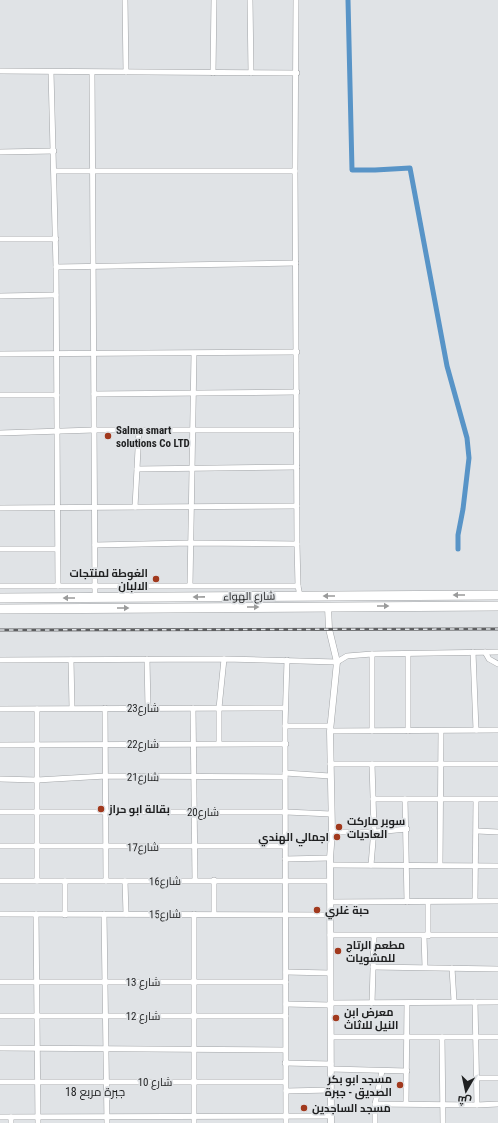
<svg xmlns="http://www.w3.org/2000/svg" width="498" height="1123" viewBox="0 0 498 1123" font-family="'Roboto Condensed',Cairo,sans-serif">
<style>
.lines{fill:none;stroke-linecap:round;stroke-linejoin:round}
.canal{stroke:#5894c7;stroke-width:5}
.minor-casing{stroke:#a0a3a6;stroke-width:6}
.tertiary-casing{stroke:#a0a3a6;stroke-width:7}
.trunk-casing{stroke:#a0a3a6;stroke-width:10}
.minor{stroke:#fff;stroke-width:5}
.tertiary{stroke:#fff;stroke-width:6}
.trunk{stroke:#fff;stroke-width:9}
.rail-casing{stroke:#5e5f61;stroke-width:3}
.rail{stroke:#e0e3e6;stroke-width:1.5;stroke-dasharray:4.5;stroke-linecap:butt}
.oneway{fill:#9a9b9b}
.poi-dot{fill:#a1391d;stroke:#e0e3e6;stroke-width:1.5}
.labels{text-anchor:middle;stroke-width:3.5;stroke-linejoin:round;paint-order:stroke}
.poi-label{font-size:11px;font-weight:bold;fill:#1f2021;stroke:#e0e3e6;text-anchor:start}
.street-label{font-size:11px;fill:#1f2021;stroke:#e0e3e6}
.neighbourhood-label{font-size:12px;fill:#1f2021;stroke:#e0e3e6}
</style>
<rect width="100%" height="100%" fill="#e0e3e6"/>
<g class="lines">
<path class="canal" d="M348 0 352 170H375L410 168 447 366 467 438 469 458 463 509 458 535V549"/>
<defs>
<g id="minor">
<path d="M125 0 126 72"/>
<path d="M250 0 251 73"/>
<path d="M296 0 295 171 297 544 298 586 300 596"/>
<path d="M0 71 297 73"/>
<path d="M51 72 56 267 58 586"/>
<path d="M92 73 95 598"/>
<path d="M213 73 214 0"/>
<path d="M0 152 54 151"/>
<path d="M55 171H295"/>
<path d="M0 239H56"/>
<path d="M56 267 296 263"/>
<path d="M0 296 56 295"/>
<path d="M0 354 297 352"/>
<path d="M94 394 297 392"/>
<path d="M0 395H57"/>
<path d="M0 433 94 430H297"/>
<path d="M137 469 297 467"/>
<path d="M135 507 139 430"/>
<path d="M0 508 297 506"/>
<path d="M95 545 190 543 297 544"/>
<path d="M0 549H57"/>
<path d="M190 585 194 354"/>
<path d="M0 586H298"/>
<path d="M473 652 476 730"/>
<path d="M485 652 489 659 498 664"/>
<path d="M408 654V731"/>
<path d="M147 659 148 708"/>
<path d="M0 660 224 659 337 662 347 656 372 654 498 652"/>
<path d="M71 660 72 708"/>
<path d="M105 708 106 881"/>
<path d="M193 708 195 880"/>
<path d="M0 709 285 708"/>
<path d="M37 709V881"/>
<path d="M285 726H330"/>
<path d="M330 731 498 730"/>
<path d="M372 731V654"/>
<path d="M219 743V708L224 659"/>
<path d="M0 745 286 744"/>
<path d="M330 764H498"/>
<path d="M285 773 330 776"/>
<path d="M0 779 37 780 106 776 285 777"/>
<path d="M373 799H498"/>
<path d="M405 799 407 902"/>
<path d="M0 812H286L331 814"/>
<path d="M477 831 498 832"/>
<path d="M332 832H375L407 829"/>
<path d="M0 846H285"/>
<path d="M285 859 330 858"/>
<path d="M330 865 498 866"/>
<path d="M371 865 374 829 372 764"/>
<path d="M440 865 441 731"/>
<path d="M0 881H330"/>
<path d="M65 881V915"/>
<path d="M125 881 126 914"/>
<path d="M475 900 476 800"/>
<path d="M330 902 498 901"/>
<path d="M428 902V936"/>
<path d="M0 914 330 915"/>
<path d="M36 914 38 1123"/>
<path d="M104 914 107 1123"/>
<path d="M194 914V1123"/>
<path d="M214 914V880"/>
<path d="M330 935H498"/>
<path d="M424 936 425 967"/>
<path d="M373 967 498 969"/>
<path d="M452 968 454 1001"/>
<path d="M286 972 330 973"/>
<path d="M0 982H286"/>
<path d="M475 1002 477 1105"/>
<path d="M330 1003 498 1002"/>
<path d="M372 1003 374 936"/>
<path d="M286 1004 330 1005"/>
<path d="M0 1016H286"/>
<path d="M331 1037H498"/>
<path d="M442 1037 443 1123"/>
<path d="M0 1048 285 1050"/>
<path d="M285 1063 331 1064"/>
<path d="M331 1069 407 1071"/>
<path d="M478 1078H498"/>
<path d="M0 1082H285"/>
<path d="M286 1091 331 1090"/>
<path d="M406 1103 407 1003"/>
<path d="M375 1104 477 1105 498 1104"/>
<path d="M0 1117 331 1116"/>
<path d="M11 1117V1123"/>
<path d="M286 1123 285 726 287 660"/>
<path d="M375 1123V1104L382 1071"/>
</g>
<path id="tertiary" d="M328 607 329 629 337 662 330 731 332 832 330 858 331 1123"/>
<g id="trunk">
<path d="M0 598 498 595"/>
<path d="M0 609 498 606"/>
</g>
</defs>
<use href="#minor" class="minor-casing"/>
<use href="#tertiary" class="tertiary-casing"/>
<use href="#trunk" class="trunk-casing"/>
<use href="#minor" class="minor"/>
<use href="#tertiary" class="tertiary"/>
<use href="#trunk" class="trunk"/>
<defs>
<path id="rail" d="M0 630 498 629"/>
</defs>
<use href="#rail" class="rail-casing"/>
<use href="#rail" class="rail"/>
</g>
<defs><path id="oneway-solid" d="M-6-.8H1V-3.2L6.5 0L1 3.2V.8H-6Z"/></defs>
<g class="oneway">
<use href="#oneway-solid" transform="translate(459 595) rotate(180)"/>
<use href="#oneway-solid" transform="translate(329 596) rotate(-180)"/>
<use href="#oneway-solid" transform="translate(199 597) rotate(179)"/>
<use href="#oneway-solid" transform="translate(69 598) rotate(-180)"/>
<use href="#oneway-solid" transform="translate(383 606)"/>
<use href="#oneway-solid" transform="translate(253 607)"/>
<use href="#oneway-solid" transform="translate(123 608)"/>
</g>
<g class="poi-dot">
<circle cx="108" cy="436" r="4"/>
<circle cx="156" cy="579" r="4"/>
<circle cx="101" cy="809" r="4"/>
<circle cx="339" cy="827" r="4"/>
<circle cx="337" cy="837" r="4"/>
<circle cx="317" cy="910" r="4"/>
<circle cx="338" cy="951" r="4"/>
<circle cx="336" cy="1018" r="4"/>
<circle cx="400" cy="1085" r="4"/>
<circle cx="304" cy="1108" r="4"/>
</g>
<g class="labels">
<g class="poi-label">
<text x="116" y="434">Salma smart<tspan x="116" dy="13">solutions Co LTD</tspan></text>
<text x="148" y="577" text-anchor="end">الغوطة لمنتجات<tspan x="148" dy="13">الالبان</tspan></text>
<text x="109" y="813">بقالة ابو حراز</text>
<text x="347" y="825">سوبر ماركت<tspan x="347" dy="13">العاديات</tspan></text>
<text x="329" y="841" text-anchor="end">اجمالي الهندي</text>
<text x="325" y="914">حبة غلري</text>
<text x="346" y="949">مطعم الرتاج<tspan x="346" dy="13">للمشويات</tspan></text>
<text x="344" y="1016">معرض ابن<tspan x="344" dy="13">النيل للاثاث</tspan></text>
<text x="392" y="1083" text-anchor="end">مسجد ابو بكر<tspan x="392" dy="13">الصديق - جبرة</tspan></text>
<text x="312" y="1112">مسجد الساجدين</text>
</g>
<g class="street-label">
<text transform="translate(249 596) rotate(-1)" y="4">شارع الهواء</text>
<text x="143" y="712">شارع23</text>
<text x="143" y="748">شارع22</text>
<text transform="translate(143 777) rotate(1)" y="4">شارع21</text>
<text x="203" y="816">شارع20</text>
<text transform="translate(143 847) rotate(-1)" y="4">شارع17</text>
<text transform="translate(165 881) rotate(-1)" y="4">شارع16</text>
<text transform="translate(165 914) rotate(-1)" y="4">شارع15</text>
<text x="143" y="986">شارع 13</text>
<text x="143" y="1020">شارع 12</text>
<text x="155" y="1086">شارع 10</text>
</g>
<g class="neighbourhood-label">
<text x="95" y="1096">جبرة مربع 18</text>
</g>
</g>
<g transform="translate(466 1091) rotate(189)" stroke="#e0e3e6" stroke-width="3" paint-order="stroke">
<path d="M0-3L7 15L0 10L-7 15Z" fill="#1f2021"/>
<text y="-6" font-size="11" font-weight="bold" text-anchor="middle" fill="#1f2021">ش</text>
</g>
</svg>
